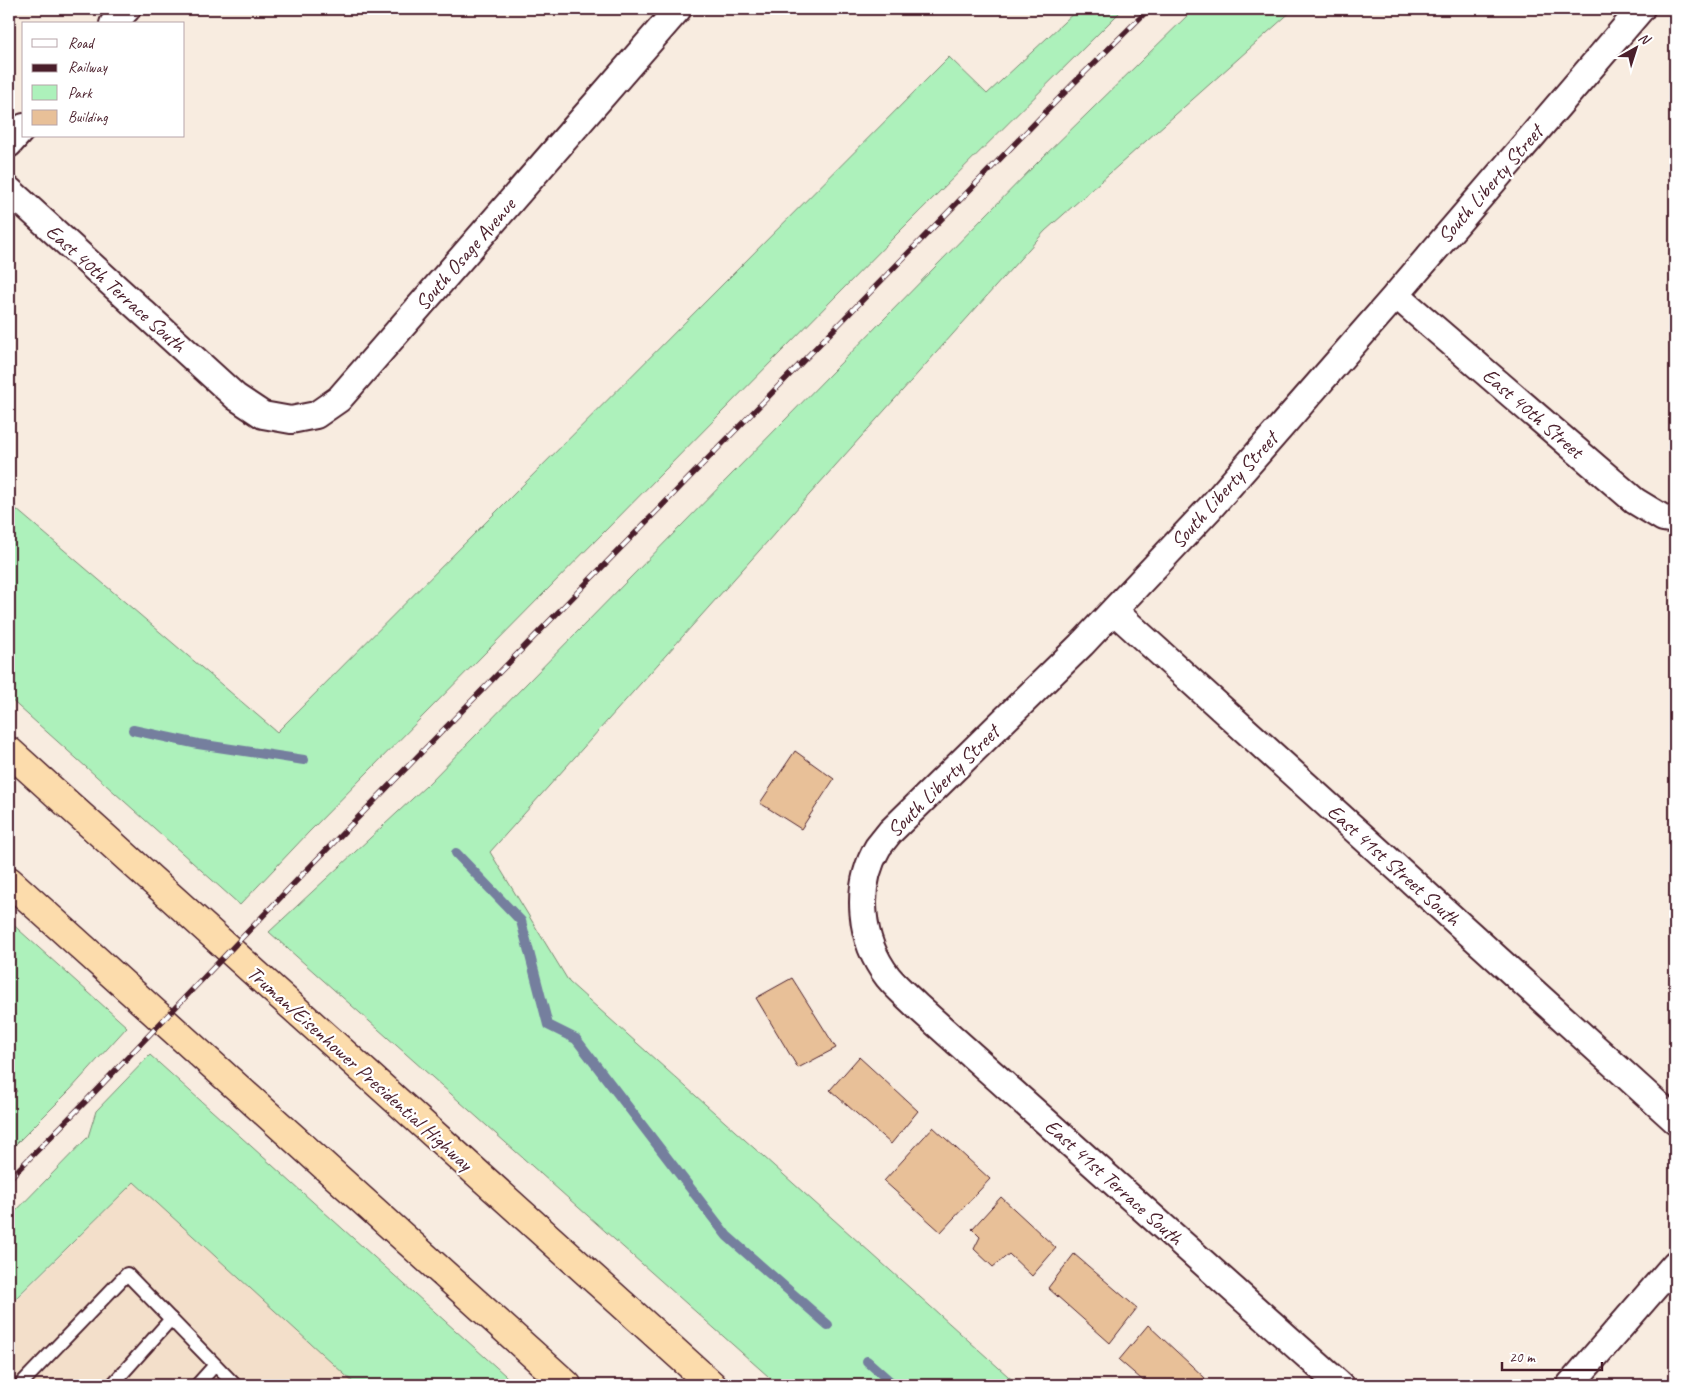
<svg xmlns="http://www.w3.org/2000/svg" width="1684" height="1394" viewBox="0 0 1684 1394" font-family="Caveat,sans-serif">
<style>
.built{fill:#f3dfca}
.green{fill:#adf1bb;stroke:#7c8873}
.lines{fill:none;stroke-linecap:round;stroke-linejoin:round}
.stream{stroke:#747f9e;stroke-width:10}
.building{fill:#e8c098;stroke:#4a1f2b}
.service-casing{stroke:#4a1f2b;stroke-width:16}
.minor-casing{stroke:#4a1f2b;stroke-width:30}
.motorway-casing{stroke:#4a1f2b;stroke-width:31}
.service{stroke:#fff;stroke-width:12}
.minor{stroke:#fff;stroke-width:26}
.motorway{stroke:#fcdcac;stroke-width:28}
.rail-casing{stroke:#4a1f2b;stroke-width:5.5}
.rail{stroke:#fff;stroke-width:4;stroke-dasharray:11;stroke-linecap:butt}
.labels{text-anchor:middle;stroke-width:4.5;stroke-linejoin:round;paint-order:stroke}
.street-label{font-size:21px;fill:#4a1f2b;stroke:#fff}
</style>
<rect width="100%" height="100%" fill="#f8ece0"/>
<filter id="ink" filterUnits="userSpaceOnUse"><feTurbulence type="fractalNoise" baseFrequency=".02" numOctaves="2"/><feDisplacementMap in="SourceGraphic" scale="10" xChannelSelector="R" yChannelSelector="G"/><feConvolveMatrix kernelMatrix="1 2 1 2 8 2 1 2 1" color-interpolation-filters="sRGB"/></filter>
<g filter="url(#ink)">
<path class="built" d="M134 1182 356 1385H9V1307Z"/>
<g class="green">
<path d="M1078 9H1123L898 233 309 832 240 905 9 698V503L277 732 949 57 987 94Z"/>
<path d="M1194 9H1294L1045 231 490 852 569 982 1018 1385H778L269 932 426 786 1038 162Z"/>
<path d="M9 921 127 1027 70 1090 9 1151V1099L17 1091 9 1083Z"/>
<path d="M150 1055 516 1385H356L134 1182 9 1305V1218L88 1137 96 1111Z"/>
</g>
<g class="lines">
<g class="stream">
<path d="M133 730 198 744 304 760"/>
<path d="M456 853 521 921 548 1025 576 1039 727 1236 828 1325"/>
<path d="M867 1361 894 1385"/>
</g>
</g>
<g class="building">
<path d="M795 751 834 779 801 829 760 803Z"/>
<path d="M792 978 836 1048 798 1068 756 998Z"/>
<path d="M859 1057 918 1111 891 1144 830 1090Z"/>
<path d="M933 1127 990 1179 941 1232 884 1181Z"/>
<path d="M1001 1197 1056 1248 1032 1276 1009 1254 993 1267 974 1249 980 1237 972 1229Z"/>
<path d="M1074 1254 1137 1308 1110 1343 1048 1288Z"/>
<path d="M1148 1325 1205 1378 1199 1385H1148L1119 1360Z"/>
</g>
<g class="lines">
<defs>
<g id="service">
<path d="M20 1385 127 1274 235 1385"/>
<path d="M112 1385 171 1319"/>
<path d="M197 1385 215 1365"/>
</g>
<g id="minor">
<path d="M113 24 127 9"/>
<path d="M9 144 24 127"/>
<path d="M9 190 236 397 263 415 291 420 316 415 339 399 678 9"/>
<path d="M1396 295 1635 501 1663 518 1675 520"/>
<path d="M1114 611 1675 1120"/>
<path d="M1340 1385 918 1007C908 997 897 988 888 977 860 941 854 887 878 847 882 842 886 837 890 832L1082 644 1210 508 1396 295 1641 9"/>
<path d="M1570 1385 1675 1264"/>
</g>
<g id="motorway">
<path d="M9 751 712 1385"/>
<path d="M9 881 567 1385"/>
</g>
</defs>
<use href="#service" class="service-casing"/>
<use href="#minor" class="minor-casing"/>
<use href="#motorway" class="motorway-casing"/>
<use href="#service" class="service"/>
<use href="#minor" class="minor"/>
<use href="#motorway" class="motorway"/>
<defs>
<path id="rail" d="M9 1179 87 1100 301 876 1073 84 1149 9"/>
</defs>
<use href="#rail" class="rail-casing"/>
<use href="#rail" class="rail"/>
</g>
</g>
<g class="labels">
<g class="street-label">
<text transform="translate(1490 184) rotate(-49)" y="7">South Liberty Street</text>
<text transform="translate(465 254) rotate(-49)" y="7">South Osage Avenue</text>
<text transform="translate(116 288) rotate(42)" y="7">East 40th Terrace South</text>
<text transform="translate(1533 413) rotate(41)" y="7">East 40th Street</text>
<text transform="translate(1224 490) rotate(-48)" y="7">South Liberty Street</text>
<text transform="translate(943 781) rotate(-45)" y="7">South Liberty Street</text>
<text transform="translate(1394 865) rotate(42)" y="7">East 41st Street South</text>
<text transform="translate(360 1068) rotate(42)" y="7">Truman/Eisenhower Presidential Highway</text>
<text transform="translate(1114 1182) rotate(42)" y="7">East 41st Terrace South</text>
</g>
</g>
<rect width="1684" height="1394" fill="none" stroke="#fff" stroke-width="30"/>
<rect x="15" y="15" width="1654" height="1364" fill="none" stroke="#4a1f2b" stroke-width="2" filter="url(#ink)"/>
<rect x="22" y="22" width="162" height="115" fill="#ffffff" stroke="#b7a5aa"/>
<rect x="32" y="39" width="25" height="8" fill="#ffffff" stroke="#b7a5aa"/>
<text x="68" y="48" font-size="15" fill="#4a1f2b">Road</text>
<rect x="32" y="64" width="25" height="8" fill="#4a1f2b" stroke="#b7a5aa"/>
<text x="68" y="72" font-size="15" fill="#4a1f2b">Railway</text>
<rect x="32" y="85" width="25" height="15" fill="#adf1bb" stroke="#b7a5aa"/>
<text x="68" y="98" font-size="15" fill="#4a1f2b">Park</text>
<rect x="32" y="110" width="25" height="15" fill="#e8c098" stroke="#b7a5aa"/>
<text x="68" y="122" font-size="15" fill="#4a1f2b">Building</text>
<g transform="translate(1636 48) rotate(39)" stroke="#ffffff" stroke-width="4" paint-order="stroke">
<path d="M0-4L9 19L0 12L-9 19Z" fill="#4a1f2b"/>
<text y="-8" font-size="14" font-weight="bold" text-anchor="middle" fill="#4a1f2b">N</text>
</g>
<path d="M1502 1362v8h100v-8" fill="none" stroke="#4a1f2b" stroke-width="2.5"/>
<text x="1509" y="1362" font-size="15" fill="#4a1f2b" stroke="#ffffff" stroke-width="4" paint-order="stroke">20 m</text>
</svg>
